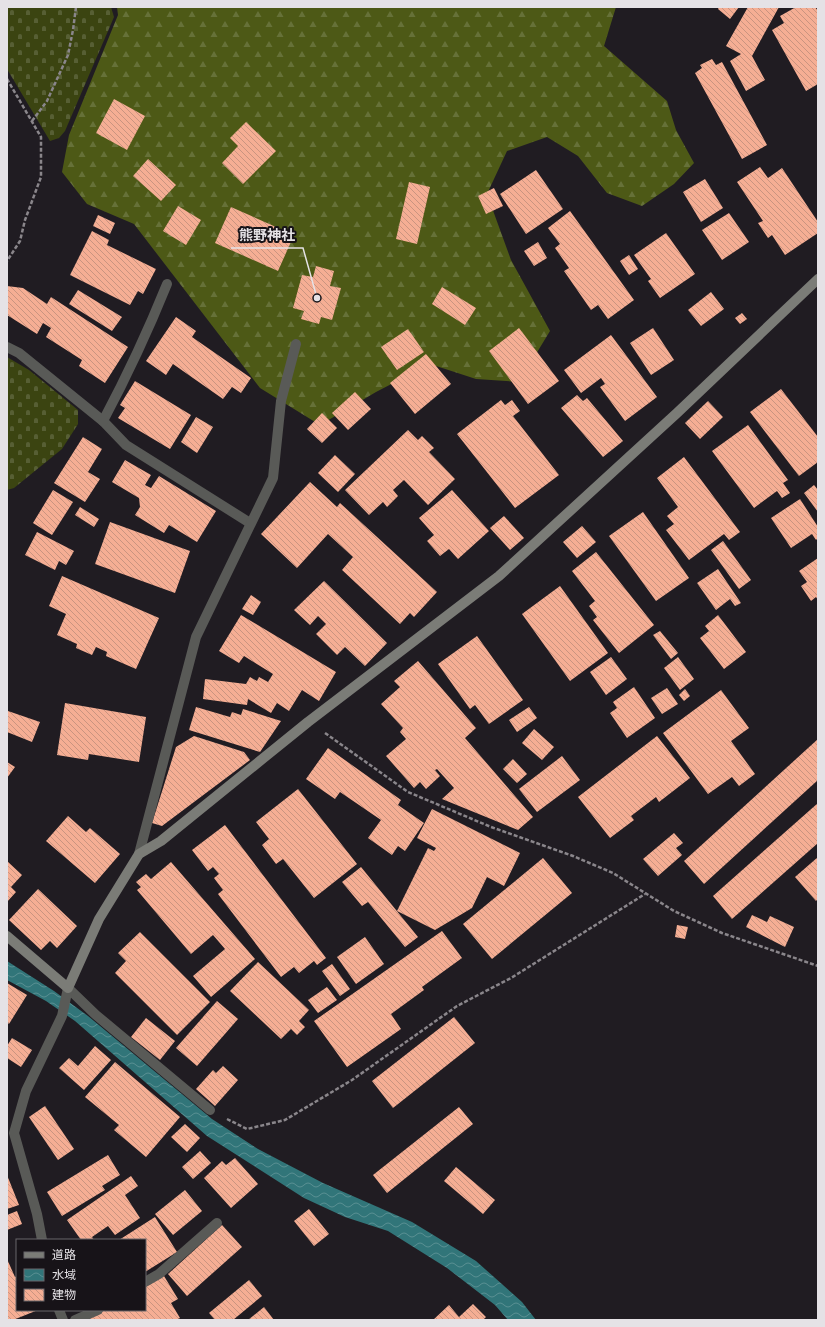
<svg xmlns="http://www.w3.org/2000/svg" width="825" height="1327" viewBox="0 0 825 1327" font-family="Merriweather,'Noto Sans JP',serif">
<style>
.forest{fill:url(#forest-firs)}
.cemetery{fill:url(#cemetery-stones)}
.water{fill:url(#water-waves)}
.building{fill:url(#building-back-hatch)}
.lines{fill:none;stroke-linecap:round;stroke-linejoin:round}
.path{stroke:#8a868b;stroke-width:2.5;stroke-dasharray:4 2;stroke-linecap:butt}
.street{stroke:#595a57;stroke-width:10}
.secondary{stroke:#7b7c77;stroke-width:10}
.leader{fill:none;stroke:#e5e2e6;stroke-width:1.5}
.callout-dot{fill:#e5e2e6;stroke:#171318;stroke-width:1.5}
.callout-label{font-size:14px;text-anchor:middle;font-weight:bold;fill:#e5e2e6;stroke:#171318;stroke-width:4;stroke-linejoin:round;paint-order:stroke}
</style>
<defs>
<pattern id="forest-firs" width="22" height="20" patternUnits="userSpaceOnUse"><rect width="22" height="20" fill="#4d5916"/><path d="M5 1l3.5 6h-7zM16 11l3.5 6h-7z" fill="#667138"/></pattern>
<pattern id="cemetery-stones" width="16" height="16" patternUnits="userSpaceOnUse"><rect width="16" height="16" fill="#3b4411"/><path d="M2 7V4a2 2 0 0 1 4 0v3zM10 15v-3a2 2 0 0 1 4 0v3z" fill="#575f34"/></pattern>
<pattern id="water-waves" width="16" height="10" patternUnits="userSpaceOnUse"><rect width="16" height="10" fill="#317579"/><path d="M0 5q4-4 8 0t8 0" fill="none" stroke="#598f92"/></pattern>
<pattern id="building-back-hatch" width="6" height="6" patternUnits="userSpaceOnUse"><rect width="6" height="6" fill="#f5ae94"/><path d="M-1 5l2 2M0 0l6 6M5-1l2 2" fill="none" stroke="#c99480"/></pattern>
</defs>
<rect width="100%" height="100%" fill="#201c22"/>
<path class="forest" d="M117 7H616L604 46 667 101 676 130 694 163 674 184 642 206 607 193 578 156 547 137 507 151 487 194 511 260 550 331 519 382 476 379 430 364 376 392 320 425 260 388 134 224 87 204 62 172 69 135 118 15Z"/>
<g class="cemetery">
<path d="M7 7H111L114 17 65 131 59 138 50 141 7 69Z"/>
<path d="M7 357 29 370 78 410V424L62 449 14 488 7 490Z"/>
</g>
<path class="water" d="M7 961 54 991 88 1016 212 1119 258 1149 323 1183 412 1222 476 1261 522 1302 536 1320H508L495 1305 447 1268 388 1231 345 1217 304 1198 207 1136 75 1021 46 1001 7 980Z"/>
<g class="building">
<path d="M719 7H739L730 19 718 9Z"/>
<path d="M748 7H779L752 56 765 80 746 91 730 61 741 54 726 46Z"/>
<path d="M796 7H815L818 11V84L806 91 772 30 784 23 780 16Z"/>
<path d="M712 59 716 65 722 62 767 145 742 159 695 73 702 68 700 65Z"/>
<path d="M114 99 145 116 127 150 96 133Z"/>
<path d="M246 122 276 151 243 184 222 163 238 146 230 138Z"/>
<path d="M148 159 176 185 161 201 133 176Z"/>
<path d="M760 167 768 178 782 168 818 222V233L785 255 772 235 768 238 758 223 763 221 737 182Z"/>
<path d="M536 170 563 209 526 234 500 194Z"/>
<path d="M705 179 723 208 701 222 683 192Z"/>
<path d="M409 182 430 187 417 244 396 239Z"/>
<path d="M494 188 503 206 486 214 478 196Z"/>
<path d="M178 206 201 220 186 245 163 231Z"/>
<path d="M231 207 294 235 278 271 215 243Z"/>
<path d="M570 211 634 300 608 319 598 305 591 310 564 271 569 268 555 248 560 244 548 228Z"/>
<path d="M729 213 749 242 722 260 702 230Z"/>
<path d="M98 215 115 223 110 234 93 226Z"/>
<path d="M92 231 109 240 107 245 156 269 143 294 138 291 130 305 70 275Z"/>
<path d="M666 233 695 274 660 298 648 281 651 279 634 255Z"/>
<path d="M538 242 547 258 534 266 524 251Z"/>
<path d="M629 255 638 269 629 275 620 261Z"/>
<path d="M316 266 334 271 330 286 341 288 332 320 321 317 319 324 301 319 304 311 293 308 302 275 313 277Z"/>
<path d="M7 286 23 288 47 304 51 297 128 347 105 383 79 366 82 360 46 337 51 328 43 323 37 334 7 315Z"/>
<path d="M442 287 476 308 465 325 432 304Z"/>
<path d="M78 290 122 317 112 331 69 304Z"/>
<path d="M711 292 724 309 701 326 688 310Z"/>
<path d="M742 313 747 319 740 324 735 318Z"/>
<path d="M176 317 196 331 192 337 251 378 241 393 232 387 223 399 173 364 166 375 146 361Z"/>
<path d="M519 328 559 381 528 404 489 351Z"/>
<path d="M653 328 674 360 651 375 630 343Z"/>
<path d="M408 329 424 352 397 370 381 347Z"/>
<path d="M611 335 657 397 625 421 600 387 605 384 601 378 581 393 564 370Z"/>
<path d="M426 354 451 384 415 414 390 383Z"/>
<path d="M135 381 191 415 170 449 118 418 125 408 120 405Z"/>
<path d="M781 389 818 437V462L799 476 750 412Z"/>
<path d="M355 392 371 409 348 430 332 413Z"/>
<path d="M577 395 583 401 587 398 623 441 603 457 561 408Z"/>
<path d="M501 400 505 405 512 400 520 411 513 416 559 475 515 508 457 434Z"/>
<path d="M708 401 723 417 700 439 685 423Z"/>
<path d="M322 413 337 428 322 443 307 429Z"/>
<path d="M196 417 213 427 197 453 181 442Z"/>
<path d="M748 425 788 480 783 483 790 493 782 498 777 491 754 508 712 451Z"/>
<path d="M408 430 418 440 422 436 434 448 429 452 455 479 428 505 404 480 393 490 398 496 387 507 383 502 369 515 345 490Z"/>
<path d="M83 437 102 449 88 472 100 479 85 502 54 483Z"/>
<path d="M335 455 355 474 338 492 318 473Z"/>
<path d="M684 457 740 532 729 540 724 534 689 560 666 530 674 524 667 516 678 507 657 478Z"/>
<path d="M125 460 151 475 145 485 151 488 159 476 216 511 197 542 169 525 164 533 135 515 140 507 139 498 112 482Z"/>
<path d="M310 482 337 507 340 503 437 592 414 617 410 613 400 624 342 570 353 557 328 534 297 568 261 534Z"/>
<path d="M814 485 818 490V512L804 493Z"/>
<path d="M53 490 73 502 52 535 33 523Z"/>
<path d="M452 490 489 531 458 559 449 549 440 556 427 541 434 535 419 518Z"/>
<path d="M800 499 818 527V538L816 540 812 534 791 548 771 518Z"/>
<path d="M80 507 99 519 94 527 75 515Z"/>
<path d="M643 512 689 578 656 601 609 536Z"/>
<path d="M504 516 524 538 510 550 490 528Z"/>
<path d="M110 522 190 551 175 593 95 564Z"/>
<path d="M582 526 596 542 577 558 563 542Z"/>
<path d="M37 532 74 551 66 565 59 561 55 570 25 555Z"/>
<path d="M723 541 751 580 739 589 711 550Z"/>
<path d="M596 552 654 625 619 653 593 620 597 617 589 606 595 601 572 571Z"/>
<path d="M818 558V600L816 597 811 601 801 586 807 582 799 571Z"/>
<path d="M718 569 741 603 735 606 730 599 716 610 697 583Z"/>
<path d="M62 576 159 618 136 669 106 656 107 652 96 647 92 655 76 648 77 644 57 635 66 614 49 606Z"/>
<path d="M324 581 387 643 365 666 345 647 337 655 316 634 326 624 318 616 310 625 294 610Z"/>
<path d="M560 586 608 653 570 681 522 614Z"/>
<path d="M251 595 261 602 253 615 242 609Z"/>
<path d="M241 615 336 672 319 701 302 690 289 711 277 703 271 713 248 699 247 705 203 699 205 679 246 684 250 677 257 681 259 677 268 682 273 674 244 656 239 663 219 651Z"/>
<path d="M718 615 746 652 724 669 700 638 709 631 705 626Z"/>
<path d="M660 631 678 653 671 659 653 635Z"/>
<path d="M477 636 523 700 489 724 475 705 470 709 438 664Z"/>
<path d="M611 657 627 679 606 695 590 672Z"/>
<path d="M678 657 694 679 680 690 664 668Z"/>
<path d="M418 661 476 728 465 738 533 817 518 830 442 799 454 788 437 769 435 770 440 776 426 789 420 782 414 788 386 756 406 739 400 732 403 728 381 704 400 687 394 681Z"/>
<path d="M634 687 655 718 627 738 610 713 617 708 613 702Z"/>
<path d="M667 688 678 704 662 714 651 698Z"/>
<path d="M685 689 690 696 684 701 679 695Z"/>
<path d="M721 690 749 728 731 741 755 774 739 786 732 777 708 794 663 733Z"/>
<path d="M65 703 146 717 139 762 89 754 88 760 57 755Z"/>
<path d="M196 707 230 717 232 712 241 715 243 709 281 721 260 752 189 730Z"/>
<path d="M529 707 537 718 517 732 509 720Z"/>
<path d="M8 711 40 722 32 742 7 732Z"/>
<path d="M534 729 554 747 542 760 522 743Z"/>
<path d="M194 736 244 752 250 760 162 826 152 823 176 747Z"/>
<path d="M657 736 690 778 659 802 656 797 631 816 634 820 610 838 578 797Z"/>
<path d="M818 739V780L704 884 684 861Z"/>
<path d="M328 748 401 800 398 805 424 823 405 851 398 846 392 855 368 838 381 820 340 792 335 799 306 779Z"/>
<path d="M562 756 580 780 537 812 519 789Z"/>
<path d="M513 759 527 774 517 783 503 769Z"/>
<path d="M7 762 15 767 7 778Z"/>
<path d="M298 789 357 864 314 898 283 859 276 864 262 845 269 839 256 822Z"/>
<path d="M818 803V843L732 919 713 896Z"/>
<path d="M432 809 520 853 504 886 487 877 472 908 435 930 397 911 428 848 434 851 436 848 417 838Z"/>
<path d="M68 816 86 832 90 828 120 854 95 883 46 841Z"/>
<path d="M225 825 326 958 317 965 314 961 299 973 294 967 281 977 218 894 223 890 214 878 219 874 213 867 208 871 192 850Z"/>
<path d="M674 833 683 843 676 848 682 855 658 876 643 859Z"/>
<path d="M818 857V899L816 901 795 877Z"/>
<path d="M543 858 572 893 492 959 463 924Z"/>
<path d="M7 861 22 875 11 887 16 892 7 902Z"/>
<path d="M171 862 255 959 211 997 193 976 225 949 213 935 191 954 137 890 141 887 136 882 146 874 151 879Z"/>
<path d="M361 867 418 937 405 947 368 902 362 906 342 882Z"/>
<path d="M38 889 77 926 57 948 50 941 41 950 9 920Z"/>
<path d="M752 915 767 922 770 916 794 927 785 947 746 927Z"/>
<path d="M677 925 688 927 685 939 675 937Z"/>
<path d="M442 931 462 958 422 987 424 990 391 1014 401 1029 347 1067 314 1021Z"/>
<path d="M140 932 210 1002 177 1035 115 973 126 961 118 953Z"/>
<path d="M365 937 384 964 356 984 337 957Z"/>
<path d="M258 962 309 1010 299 1021 305 1027 297 1035 291 1029 281 1039 230 991Z"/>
<path d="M332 964 350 989 340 996 322 971Z"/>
<path d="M7 983 27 995 9 1024 7 1022Z"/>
<path d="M327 987 337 1000 318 1013 308 1000Z"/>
<path d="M217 1001 238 1019 197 1066 176 1048Z"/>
<path d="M454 1017 475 1043 393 1108 372 1081Z"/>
<path d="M146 1018 175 1041 160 1060 131 1037Z"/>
<path d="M12 1038 32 1050 21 1067 7 1058V1046Z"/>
<path d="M95 1046 111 1060 84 1090 59 1068 69 1058 78 1066Z"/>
<path d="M115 1062 180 1117 146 1157 114 1130 119 1125 85 1097Z"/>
<path d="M223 1066 238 1080 215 1106 196 1089 213 1070 216 1073Z"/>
<path d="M45 1106 74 1149 58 1160 29 1117Z"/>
<path d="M459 1107 473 1124 387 1193 373 1175Z"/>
<path d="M185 1124 200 1138 187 1152 171 1137Z"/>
<path d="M200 1151 211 1163 193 1179 182 1167Z"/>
<path d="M108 1155 120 1175 102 1186 105 1190 62 1216 47 1192Z"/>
<path d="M235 1158 258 1184 231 1208 204 1178 222 1161 226 1165Z"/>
<path d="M456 1167 495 1200 483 1214 444 1181Z"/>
<path d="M7 1175 19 1205 7 1209Z"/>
<path d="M131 1176 138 1186 125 1195 140 1218 115 1235 108 1226 92 1237 94 1240H81L67 1220Z"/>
<path d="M185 1190 202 1211 173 1235 155 1214Z"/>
<path d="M309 1209 329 1234 314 1246 294 1221Z"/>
<path d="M17 1211 22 1224 7 1230V1215Z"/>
<path d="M155 1217 177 1252 145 1272V1240H119Z"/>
<path d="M222 1225 242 1247 187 1296 168 1274Z"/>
<path d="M7 1259 15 1277 17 1276V1310H38L13 1320H7Z"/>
<path d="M164 1276 178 1299 171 1303 180 1318 176 1320H91L90 1318 105 1310H145V1287Z"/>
<path d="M249 1280 262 1296 233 1320H215L209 1313Z"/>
<path d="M473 1304 486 1317 483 1320H433L449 1305 459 1317Z"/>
<path d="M264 1307 274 1320H248Z"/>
</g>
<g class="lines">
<g class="path">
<path d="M7 79 41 137V177L25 220 20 241 7 261"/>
<path d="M32 121 47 101 68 55 73 30 76 7"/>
<path d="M325 733 408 792 491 827 573 856 613 873 674 911 722 933 818 966"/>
<path d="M227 1119 247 1129 285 1120 352 1080 457 1006 511 978 645 894"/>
</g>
<g class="street">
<path d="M7 347 19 353 103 421 126 445 250 523"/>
<path d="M103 421C127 376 148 331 167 284"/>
<path d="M139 854 196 637 273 478 281 401 296 344"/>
<path d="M68 988 96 1015 210 1110"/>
<path d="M42 1240 37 1214 14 1133 26 1091 62 1016 68 988"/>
<path d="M145 1282 159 1274 217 1223"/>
<path d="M59 1310 63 1320"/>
<path d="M75 1320 98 1310"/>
</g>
<path class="secondary" d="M7 936 68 988 99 919 139 854 161 841 308 722 499 576 677 413 818 279"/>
</g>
<path class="leader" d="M317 298L303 248H231"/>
<circle class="callout-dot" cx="317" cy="298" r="4"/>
<g class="callout-label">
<text x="267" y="240">熊野神社</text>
</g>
<rect width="825" height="1327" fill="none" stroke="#e5e2e6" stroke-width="16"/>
<rect x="16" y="1239" width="130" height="72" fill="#171318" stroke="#69666a"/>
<rect x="24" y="1252" width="20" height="6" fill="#7b7c77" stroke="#69666a"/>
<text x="52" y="1259" font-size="12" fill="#e5e2e6">道路</text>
<rect x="24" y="1269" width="20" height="12" fill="url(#water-waves)" stroke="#69666a"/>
<text x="52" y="1279" font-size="12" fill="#e5e2e6">水域</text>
<rect x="24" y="1289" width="20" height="12" fill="url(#building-back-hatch)" stroke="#69666a"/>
<text x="52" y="1299" font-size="12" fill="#e5e2e6">建物</text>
</svg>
